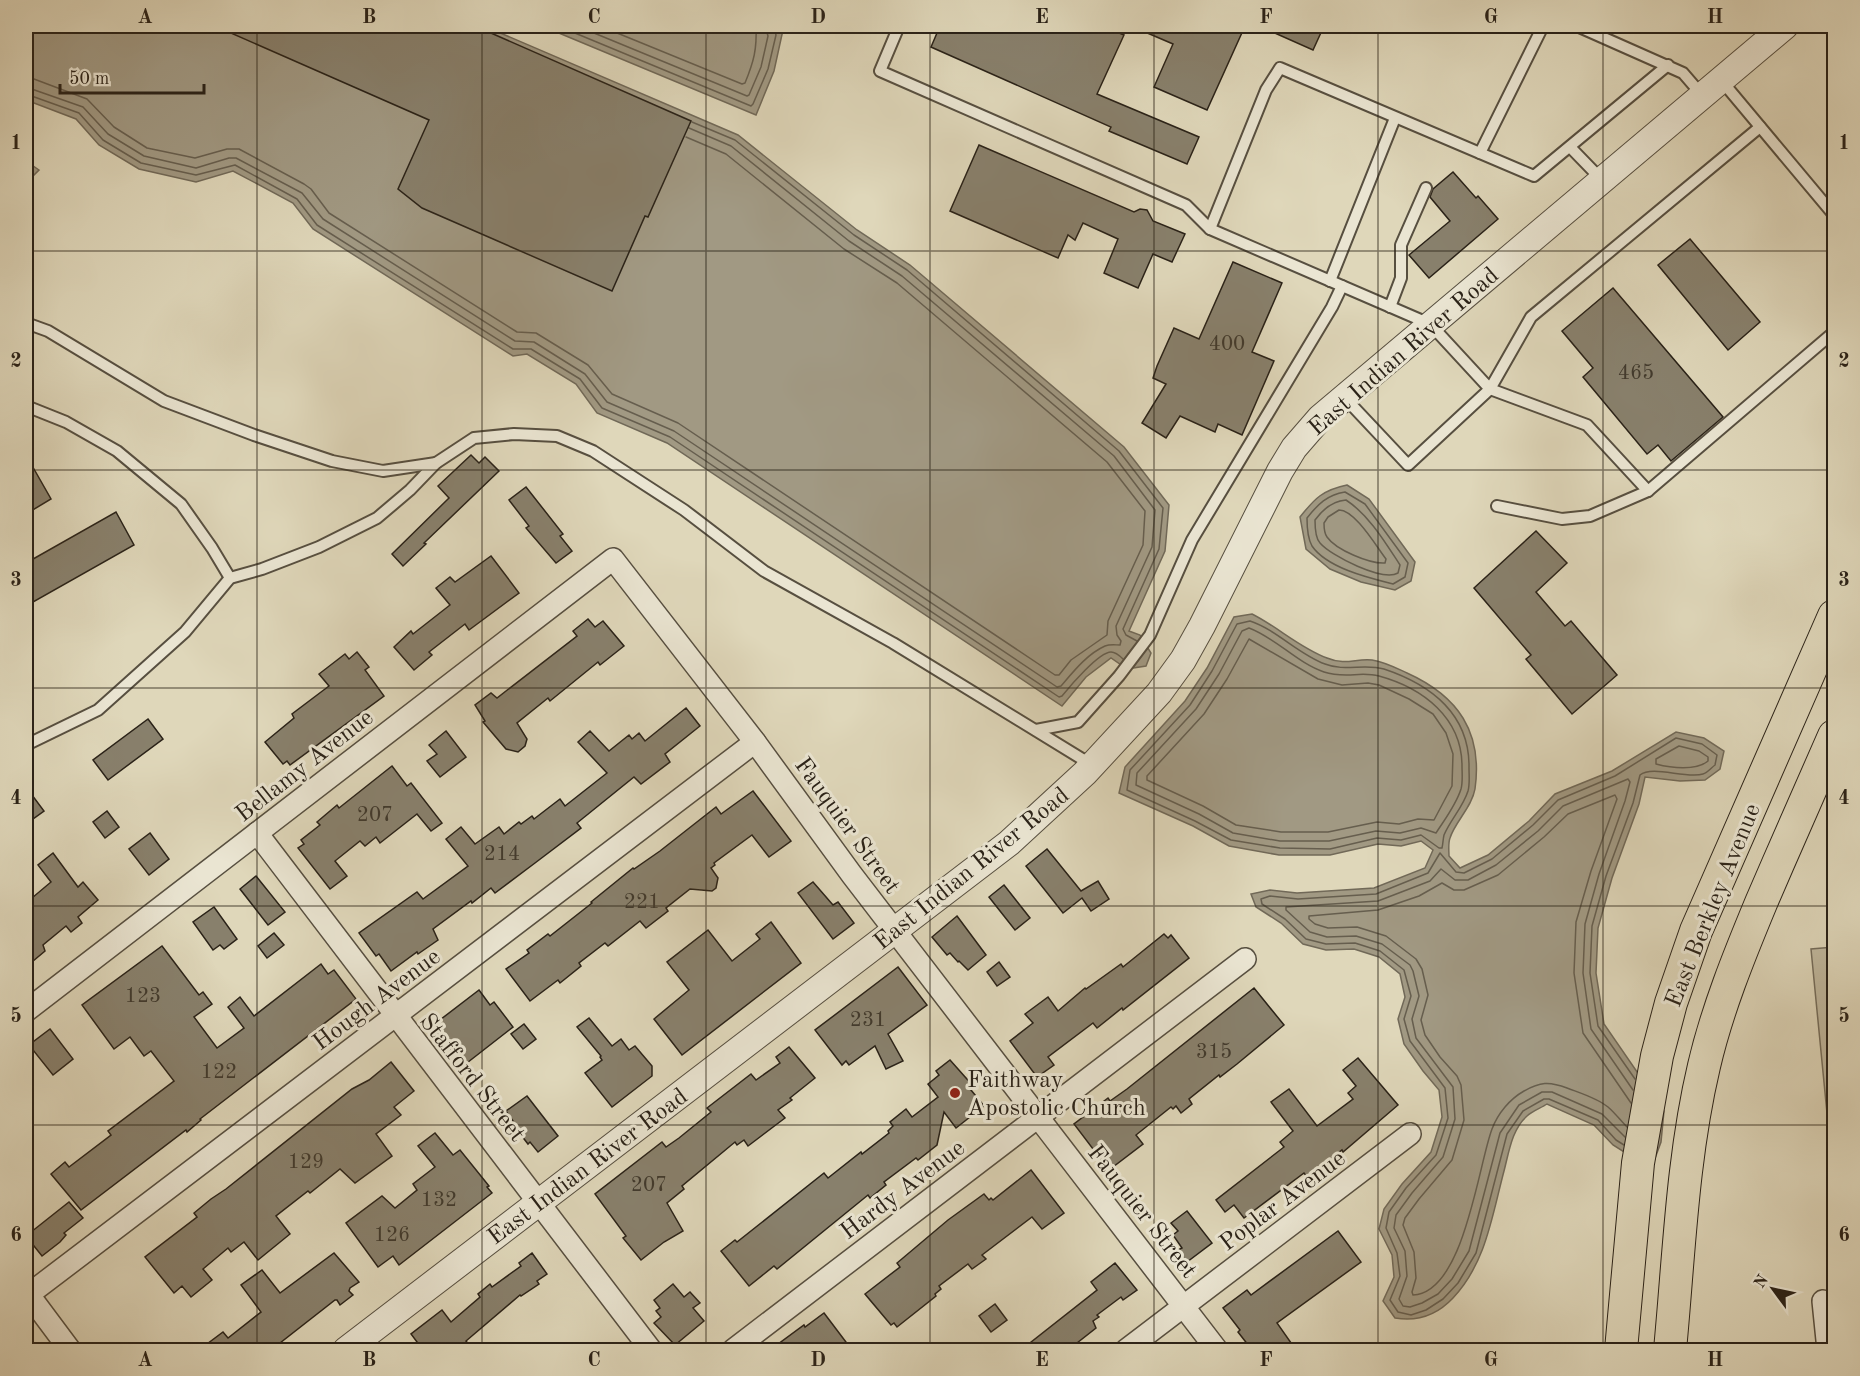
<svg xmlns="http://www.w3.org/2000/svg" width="1860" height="1376" viewBox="0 0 1860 1376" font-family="'Old Standard TT',serif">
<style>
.green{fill:#c0b89e;stroke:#756d5b;stroke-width:1.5}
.water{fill:#a19983;stroke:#716958;stroke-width:1.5}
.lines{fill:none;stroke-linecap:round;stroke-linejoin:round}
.shore{stroke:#665e4e;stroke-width:1.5}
.building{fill:#88806c;stroke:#2a2218;stroke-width:1.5}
.service-casing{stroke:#574f40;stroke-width:14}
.minor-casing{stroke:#574f40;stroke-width:24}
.tertiary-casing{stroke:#574f40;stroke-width:28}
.primary-casing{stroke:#2a2218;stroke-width:34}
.service{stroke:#eae5d2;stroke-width:10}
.minor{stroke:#eae5d2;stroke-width:21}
.tertiary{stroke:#eae5d2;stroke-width:26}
.primary{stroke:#dfd7ba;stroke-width:32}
.grid{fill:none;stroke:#2a2218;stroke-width:1.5;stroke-opacity:0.55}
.poi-dot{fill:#8f2418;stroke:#eae5d2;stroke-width:2}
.labels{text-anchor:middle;stroke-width:6;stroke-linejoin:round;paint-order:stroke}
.number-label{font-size:21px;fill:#423a2d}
.street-label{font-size:24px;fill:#2a2218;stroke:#eae5d2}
.poi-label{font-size:24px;fill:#2a2218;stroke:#eae5d2;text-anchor:start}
.neatline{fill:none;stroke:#2a2218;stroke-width:2}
.grid-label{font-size:20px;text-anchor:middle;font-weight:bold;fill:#2a2218}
</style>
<rect width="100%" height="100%" fill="#dfd7ba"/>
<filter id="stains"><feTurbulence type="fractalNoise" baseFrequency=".00333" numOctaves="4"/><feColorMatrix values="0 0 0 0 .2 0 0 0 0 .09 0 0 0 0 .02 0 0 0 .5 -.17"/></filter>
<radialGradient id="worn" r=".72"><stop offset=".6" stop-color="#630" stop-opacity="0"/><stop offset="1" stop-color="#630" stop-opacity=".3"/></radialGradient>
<path class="green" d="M1834 947V1185L1811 949Z"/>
<g class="water">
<path d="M26 26H484L738 135 857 230 910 265 1124 447 1169 505 1165 551 1129 631 1140 635 1151 653 1146 666 1127 669 1111 658 1086 677 1062 706 667 443 597 413 576 384 527 354 513 356 313 229 293 203 233 171 196 182 139 169 99 145 76 119 26 100Z"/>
<path d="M542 26H774L783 30 774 71 756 115Z"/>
<path d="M26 161 39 170 26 183Z"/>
<path d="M1347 485 1369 499 1415 562 1411 581 1395 590 1361 582 1330 569 1306 549 1300 517C1315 498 1323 490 1347 485Z"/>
<path d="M1252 614C1278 627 1300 648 1327 658 1346 666 1356 658 1372 660 1385 662 1396 668 1407 673 1458 696 1483 732 1475 789 1472 807 1455 822 1450 838 1448 843 1449 851 1449 856L1460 868 1488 855 1529 821 1555 794 1612 771 1676 732 1704 738 1724 751 1720 769 1705 780 1680 781 1645 777 1639 804 1612 878 1598 928 1596 973 1604 1024 1664 1111 1661 1142 1651 1169 1613 1145 1594 1125 1547 1104C1541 1108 1532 1111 1527 1116 1512 1129 1509 1152 1504 1171 1492 1216 1486 1263 1453 1298 1437 1315 1418 1322 1395 1318L1383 1301 1394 1277 1392 1255 1379 1229 1384 1209 1402 1184 1431 1152 1442 1117 1439 1090 1423 1071 1404 1044 1398 1019 1405 997 1400 974 1379 957 1354 949 1326 950 1303 944 1281 923 1256 907 1251 894 1270 890 1297 893 1374 888 1425 868 1433 850 1421 841 1401 846 1378 844 1330 855H1279L1229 846 1193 826 1119 793 1125 767 1185 701 1207 668 1234 617Z"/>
</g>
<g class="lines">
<g class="shore">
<path d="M558 26 751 106 753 104 768 69 776 35 773 26"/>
<path d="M577 26 747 96 749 95 761 67 768 36 765 26"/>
<path d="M600 26 742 84 745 83C754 61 757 49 756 26"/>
<path d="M26 78 34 79 87 99 114 127 147 148 195 158 227 149H239L304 184 311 189 329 213 517 332 536 333 588 365 612 394 678 423 1055 675H1059L1071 660 1107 635 1108 621 1143 545 1145 511 1107 462 897 283 844 249 726 154 686 137"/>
<path d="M26 87 83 107 108 134 144 156 196 168 229 158H236L302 193 323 219 515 341 534 342 585 374 607 402 674 431 1057 687 1061 686C1073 672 1087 654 1105 646 1110 644 1115 645 1120 645L1121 641 1117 635 1116 626 1152 547 1155 510 1114 456 902 276 849 241 731 146 689 128"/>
<path d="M26 94 79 113 103 140 141 163 196 175 235 165 297 199 317 225 513 349H531L580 379 602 408 670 437 1059 697 1062 696C1070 686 1099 652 1111 652 1116 652 1120 656 1123 659"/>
<path d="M692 122 735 140 854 235 907 270 1119 451 1163 508 1159 549 1123 629 1126 635 1137 641"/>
<path d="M1345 492 1365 504 1408 563 1405 577 1393 584C1369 578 1327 568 1312 546 1308 539 1307 525 1307 518 1318 504 1327 495 1345 492Z"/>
<path d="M1346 500C1369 515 1385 542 1400 565L1398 573C1383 582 1331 556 1320 543 1315 538 1315 527 1315 520 1323 509 1332 501 1346 500Z"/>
<path d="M1339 510C1355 510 1376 546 1386 559L1385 563C1370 564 1336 550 1327 537 1324 533 1324 527 1324 523L1328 517Z"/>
<path d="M1250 621C1277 630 1298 654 1325 664 1345 672 1364 663 1384 669 1432 685 1470 715 1469 768 1469 775 1470 784 1468 791 1463 807 1451 819 1444 835 1443 839 1443 844 1442 848H1439L1421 835 1401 840 1377 838 1330 849 1280 848 1231 840 1195 821 1127 790 1130 770 1190 705 1212 671 1237 624Z"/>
<path d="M1249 628C1276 638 1297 663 1324 672 1346 679 1360 671 1379 676 1423 688 1462 718 1462 766 1462 773 1463 782 1461 789 1456 805 1445 819 1436 833L1421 828 1400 833 1376 831 1329 841H1280L1233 833 1199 814 1136 785 1137 773 1196 709 1219 674 1242 631Z"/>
<path d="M1249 639 1318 679 1342 685 1368 683 1379 685 1409 699 1433 714 1446 733 1453 754 1452 786 1434 820 1418 819 1399 824 1377 822 1328 832H1281L1236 825 1203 806 1147 780V776L1204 714 1227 679Z"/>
<path d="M1679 746 1699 751 1708 757V761C1696 771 1671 768 1656 764V759Z"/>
<path d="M1627 1127C1621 1121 1615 1113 1608 1107 1597 1098 1580 1093 1567 1088 1549 1081 1540 1082 1524 1091 1510 1099 1498 1113 1492 1129 1478 1166 1464 1293 1413 1295L1412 1292 1416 1278 1414 1252 1403 1225 1405 1218 1419 1199 1452 1160 1464 1120 1461 1085 1457 1076 1440 1057 1425 1035 1421 1020 1428 995 1422 969 1416 959 1386 936 1357 927 1328 928 1315 924 1309 919V916L1378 910 1419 896 1442 883 1454 890H1464L1498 875 1544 837 1568 814 1615 795 1617 799 1591 871 1576 922 1574 973 1583 1033 1631 1103"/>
<path d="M1625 1137 1602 1114 1552 1092H1542L1519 1105 1500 1133 1469 1251 1452 1279 1438 1294 1422 1303 1410 1307 1403 1306 1399 1299 1407 1276 1405 1251 1394 1228 1396 1215 1412 1193 1443 1157 1455 1119 1453 1087 1416 1038 1412 1019 1419 996 1413 971 1410 965 1382 944 1356 936 1327 937 1310 932 1286 910V907L1378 901 1430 881 1441 869 1455 880H1468L1496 865 1538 831 1563 806 1628 779 1630 782 1625 801 1599 874 1585 924 1583 973 1591 1029 1633 1090"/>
<path d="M1624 1145 1616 1140 1598 1120 1549 1099H1544L1523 1111 1507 1134 1476 1253 1458 1283 1443 1299 1426 1310 1411 1315 1398 1312 1390 1300 1400 1276 1397 1253 1386 1228 1389 1212 1406 1188 1436 1155 1448 1118 1445 1088 1410 1041 1404 1019 1411 996 1404 970 1380 951 1355 943 1326 944 1306 939 1285 919 1262 904 1261 899 1270 896 1298 899 1376 894 1428 873 1440 853 1456 872 1464 873 1492 859 1533 825 1558 800 1615 776 1676 738 1702 744 1717 755 1715 765C1711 768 1707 773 1703 774 1686 779 1652 765 1640 775L1633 803 1606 876 1592 926 1590 973 1598 1026 1635 1079"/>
</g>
</g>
<g class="building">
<path d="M215 26H475L691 121 648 217 645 216 612 291 422 208 398 189 429 120Z"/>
<path d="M940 26H1102L1124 35 1097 94 1199 137 1187 164 1109 131 1111 127 931 47Z"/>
<path d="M1131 26H1245L1207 110 1154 87 1173 44Z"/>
<path d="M1259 26H1324L1313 50Z"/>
<path d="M979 145 1134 212 1140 209 1147 210 1153 221 1185 234 1172 262 1153 254 1138 288 1104 273 1118 239 1083 223 1075 240 1068 235 1058 258 950 211Z"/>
<path d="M1453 172 1476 198 1478 196 1498 219 1429 278 1409 255 1450 221 1430 197 1433 189Z"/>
<path d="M1690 239 1760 322 1728 350 1658 265Z"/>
<path d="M1233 262 1282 283 1252 352 1274 361 1242 435 1218 424 1215 432 1180 416 1166 438 1142 423 1166 384 1153 378 1157 366 1174 328 1199 339Z"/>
<path d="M1613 288 1723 417 1671 461 1658 445 1647 454 1583 377 1593 368 1562 331Z"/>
<path d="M26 455 51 499 26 514Z"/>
<path d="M471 455 479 463 485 457 499 471 424 543 426 544 403 566 392 554 449 498 438 486Z"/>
<path d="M526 487 563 534 560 536 572 551 556 563 526 528 529 526 509 500Z"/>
<path d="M116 512 134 545 26 606V563Z"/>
<path d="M1536 531 1567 563 1536 592 1565 626 1571 621 1617 675 1572 714 1526 659 1531 655 1474 588Z"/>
<path d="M491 556 519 593 469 630 465 624 429 652 432 655 414 670 394 647 411 631 413 634 450 605 436 588 450 577 455 582Z"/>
<path d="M588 619 595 627 603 621 624 646 600 665 598 662 550 701 548 698 517 723 527 739 525 746 518 752 506 749 483 722 485 721 475 705 491 693 497 698 577 636 573 631Z"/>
<path d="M357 652 369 667 365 670 384 696 290 765 287 761 283 764 265 742 294 718 292 714 329 686 319 674 345 654 349 659Z"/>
<path d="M686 708 700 726 665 754 670 762 641 784 634 777 577 823 581 828 535 863 495 893 491 888 472 903 471 901 433 929 438 940 418 954 417 952 391 971 379 954 376 956 359 933 417 892 423 899 468 866 446 839 461 827 475 844 499 827 504 834 519 822 521 824 532 816 534 819 560 799 565 806 607 773 578 742 590 731 609 751 629 735 632 739 639 733 645 741Z"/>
<path d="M148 719 163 739 108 780 93 760Z"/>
<path d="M446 731 466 757 440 777 427 761 437 754 429 745Z"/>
<path d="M392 766 407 786 411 783 442 823 431 831 417 814 380 843 376 837 365 846 360 841 335 861 347 876 330 889 298 848 304 844 301 840 320 825 317 822 337 805 339 808Z"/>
<path d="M26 787 44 811 26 824Z"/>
<path d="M753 791 791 841 769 857 752 835 714 863 715 865 711 868 718 878 716 888 712 891 690 889 666 908 668 911 646 928 640 921 608 946 605 943 579 963 581 966 560 983 558 980 530 1001 506 969 529 953 527 950 548 934 550 936 592 903 591 902 633 868 634 869 660 851 716 807 721 814Z"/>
<path d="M107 811 119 827 105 838 93 822Z"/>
<path d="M150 833 169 859 149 875 129 849Z"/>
<path d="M1047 849 1081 891 1098 881 1109 899 1091 911 1082 898 1063 913 1026 866Z"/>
<path d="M53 853 78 887 83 882 98 900 78 917 82 923 71 932 66 926 43 945 45 951 26 967V903L51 882 38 865Z"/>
<path d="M256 876 285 912 268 925 240 889Z"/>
<path d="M813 882 833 905 838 902 854 923 833 939 798 893Z"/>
<path d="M1004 885 1030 918 1015 930 989 897Z"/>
<path d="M214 907 237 939 224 949 220 945 213 950 193 922Z"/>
<path d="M957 916 986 955 968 970 959 961 958 962 950 953 947 955 932 937Z"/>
<path d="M771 922 801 963 682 1055 654 1019 689 990 667 962 708 930 732 961 760 939 756 934Z"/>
<path d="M274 933 284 945 267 958 258 946Z"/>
<path d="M1164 934 1168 938 1171 935 1189 958 1123 1010 1122 1008 1097 1028 1093 1023 1048 1057 1054 1065 1037 1077 1010 1041 1033 1023 1025 1014 1048 997 1058 1011 1085 988 1086 989 1121 964 1123 967Z"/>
<path d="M162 946 199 995 203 992 212 1004 194 1017 217 1048 244 1028 228 1007 240 997 254 1016 321 964 328 974 334 970 356 999 200 1119 201 1120 187 1132 186 1130 81 1210 51 1174 65 1162 69 1167 111 1135 108 1131 174 1081 151 1051 144 1056 130 1037 114 1049 82 1005Z"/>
<path d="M999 962 1010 977 997 986 987 972Z"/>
<path d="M898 967 927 1005 888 1034 903 1061 886 1069 875 1046 849 1065 846 1061 842 1065 815 1030Z"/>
<path d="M1254 988 1284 1025 1237 1064 1220 1077 1219 1075 1189 1099 1192 1104 1181 1113 1176 1106 1173 1109 1171 1107 1136 1135 1143 1144 1109 1170 1074 1124 1108 1098 1110 1101 1127 1089Z"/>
<path d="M479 990 490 1005 494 1002 513 1027 463 1066 432 1026Z"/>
<path d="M589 1018 612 1046 621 1039 629 1050 635 1046 652 1066V1076L612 1107 585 1073 602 1060 600 1057 601 1056 577 1027Z"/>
<path d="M524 1024 536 1039 523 1049 511 1034Z"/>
<path d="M50 1029 73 1059 53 1075 29 1045Z"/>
<path d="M789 1047 815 1078 790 1098 792 1100 778 1110 785 1118 748 1146 744 1140 737 1145 735 1142 682 1186 684 1189 667 1203 683 1231 664 1242 641 1260 623 1238 626 1236 595 1194 662 1142 666 1147 679 1138 711 1112 707 1108 751 1074 756 1080 780 1063 776 1057Z"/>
<path d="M1358 1058 1398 1105 1343 1152 1342 1150 1307 1177 1304 1173 1244 1218 1234 1205 1225 1212 1216 1200 1284 1147 1280 1142 1293 1131 1271 1102 1289 1089 1317 1126 1353 1099 1348 1093 1356 1086 1343 1070Z"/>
<path d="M950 1060 974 1087 971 1090 984 1106 956 1128 944 1112 937 1145 918 1160 916 1158 884 1182 886 1185 870 1198 868 1195 777 1269 774 1266 749 1286 721 1251 735 1240 737 1242 824 1173 828 1178 861 1152 862 1154 889 1133 888 1131 893 1126 890 1122 906 1109 912 1117 938 1097 928 1084 939 1075 936 1071Z"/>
<path d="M391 1062 414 1091 394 1107 401 1115 376 1134 392 1156 355 1183 340 1169 310 1193 308 1191 276 1216 290 1234 258 1260 244 1242 231 1252 228 1248 203 1269 212 1280 191 1297 182 1286 174 1293 145 1257 197 1217 194 1213 211 1199 226 1189 352 1089 369 1080Z"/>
<path d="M527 1096 558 1136 538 1152 530 1142 528 1144 511 1122 513 1121 506 1111Z"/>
<path d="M435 1133 453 1155 460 1150 489 1186 487 1187 492 1193 399 1265 393 1256 378 1267 346 1223 382 1196 395 1208 417 1190 413 1184 435 1167 418 1146Z"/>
<path d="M1031 1170 1064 1213 1042 1229 1032 1217 982 1255 986 1259 972 1269 968 1264 939 1286 941 1289 935 1294 936 1296 897 1327 894 1323 891 1325 865 1294 900 1267 897 1263 948 1220 984 1194 989 1200 991 1198 993 1200Z"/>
<path d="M69 1202 83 1218 64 1233 66 1235 60 1242 42 1256 26 1236Z"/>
<path d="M1187 1211 1212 1243 1187 1262 1178 1250 1182 1248 1173 1235 1178 1231 1171 1223Z"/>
<path d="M1338 1231 1361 1262 1277 1323 1296 1350H1252L1238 1332 1240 1330 1223 1308 1247 1290 1251 1295Z"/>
<path d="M334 1253 359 1282 350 1288 349 1291 353 1295 340 1305 337 1300H335L271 1350H199L223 1332 228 1338 261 1312 241 1285 262 1270 280 1293Z"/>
<path d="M532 1253 547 1274 537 1281 539 1284 521 1296 520 1295 466 1341 473 1350H423L411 1334 442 1310 451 1322 480 1297 478 1294 490 1284 492 1287 521 1266 519 1263Z"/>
<path d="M1115 1263 1137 1290 1123 1300 1121 1297 1097 1315 1099 1317 1093 1321 1096 1328 1068 1350H1021L1097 1290 1091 1282Z"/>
<path d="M673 1284 684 1297 690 1292 700 1303 693 1308 704 1321 675 1345 654 1323 661 1317 656 1311 660 1308 654 1300Z"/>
<path d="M995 1304 1007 1320 991 1332 979 1316Z"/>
<path d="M824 1313 852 1350H770L804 1325 805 1327Z"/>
</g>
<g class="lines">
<defs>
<g id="service">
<path d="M899 26 880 71 1186 205 1210 229 1430 324 1490 389 1587 425 1648 491"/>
<path d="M1577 26 1683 73 1702 95"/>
<path d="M1721 80 1834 215"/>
<path d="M1570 147 1602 180"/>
<path d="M1480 153 1543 26"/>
<path d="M1210 229 1266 90 1280 68 1534 176 1668 65"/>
<path d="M1330 281 1395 118"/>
<path d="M1390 307 1401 278V245L1426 188"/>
<path d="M26 323 48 331 164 401 254 435 332 461 383 471 436 463"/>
<path d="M1345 398 1408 465 1490 389 1531 317 1760 127"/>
<path d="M26 406 66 422 117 451 181 504 212 548 230 578"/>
<path d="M1497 506 1562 519 1590 516 1648 491 1834 332"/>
<path d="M1036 730 1078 722 1119 676 1150 635 1192 540 1332 307 1342 286"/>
<path d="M26 745 98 710 185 632 230 578 262 569 319 547 377 518 410 490 436 463 474 438 514 434 557 436 593 451 684 510 764 571 893 643 1092 765"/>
</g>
<g id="minor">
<path d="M257 833 651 1350"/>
<path d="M26 1011 613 559 755 742 852 875 1217 1350"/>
<path d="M26 1291 70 1350"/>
<path d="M28 1295 755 742"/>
<path d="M1823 1301 1828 1350"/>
<path d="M733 1350 1245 959"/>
<path d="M1126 1350 1410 1134"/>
</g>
<path id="tertiary" d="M346 1350 1009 843 1085 773 1159 693 1183 660 1202 626 1280 471 1294 448 1320 418 1785 26"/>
<g id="primary">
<path d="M1621 1350 1638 1163 1657 1056 1671 1003 1696 931 1834 616"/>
<path d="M1670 1350C1679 1256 1682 1159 1704 1066 1717 1010 1739 956 1761 903 1785 847 1810 791 1834 736"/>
</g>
</defs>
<use href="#service" class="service-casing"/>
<use href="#minor" class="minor-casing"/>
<use href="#tertiary" class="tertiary-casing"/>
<use href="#primary" class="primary-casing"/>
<use href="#service" class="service"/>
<use href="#minor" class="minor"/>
<use href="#tertiary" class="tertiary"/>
<use href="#primary" class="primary"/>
</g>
<path class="grid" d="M257 26V1350M482 26V1350M706 26V1350M930 26V1350M1154 26V1350M1378 26V1350M1603 26V1350M26 251H1834M26 470H1834M26 688H1834M26 906H1834M26 1125H1834"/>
<circle class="poi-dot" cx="955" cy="1093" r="6"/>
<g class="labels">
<g class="number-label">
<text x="1227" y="350">400</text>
<text x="1636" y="379">465</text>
<text x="375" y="821">207</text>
<text x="502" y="860">214</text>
<text x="642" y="908">221</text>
<text x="143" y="1002">123</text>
<text x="868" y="1026">231</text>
<text x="1214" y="1058">315</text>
<text x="219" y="1078">122</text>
<text x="306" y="1168">129</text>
<text x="649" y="1191">207</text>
<text x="439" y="1206">132</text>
<text x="392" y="1241">126</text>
</g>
<g class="street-label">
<text transform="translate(1403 351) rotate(-41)" y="8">East Indian River Road</text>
<text transform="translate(304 765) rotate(-38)" y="8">Bellamy Avenue</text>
<text transform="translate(848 825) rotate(54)" y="8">Fauquier Street</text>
<text transform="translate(971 868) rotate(-39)" y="8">East Indian River Road</text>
<text transform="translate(1712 905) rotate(-68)" y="8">East Berkley Avenue</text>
<text transform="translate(376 999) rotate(-37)" y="8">Hough Avenue</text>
<text transform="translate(473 1077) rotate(52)" y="8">Stafford Street</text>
<text transform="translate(587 1166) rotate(-37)" y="8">East Indian River Road</text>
<text transform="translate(902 1189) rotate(-37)" y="8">Hardy Avenue</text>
<text transform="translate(1282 1200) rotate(-37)" y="8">Poplar Avenue</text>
<text transform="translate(1143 1211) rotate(52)" y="8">Fauquier Street</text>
</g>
<g class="poi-label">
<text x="967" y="1087">Faithway<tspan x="967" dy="28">Apostolic Church</tspan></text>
</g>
</g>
<rect width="1860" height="1376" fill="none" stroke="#dfd7ba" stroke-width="66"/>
<g transform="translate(1773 1289) rotate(303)" stroke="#eae5d2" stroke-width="4.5" paint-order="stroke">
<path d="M0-4.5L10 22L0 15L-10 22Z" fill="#2a2218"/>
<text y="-9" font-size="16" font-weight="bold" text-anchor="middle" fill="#2a2218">N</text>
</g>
<path d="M60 84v9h144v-9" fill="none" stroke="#2a2218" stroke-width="3"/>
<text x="69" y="84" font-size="18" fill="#2a2218" stroke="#eae5d2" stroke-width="4.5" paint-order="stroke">50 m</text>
<rect x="33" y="33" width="1794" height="1310" class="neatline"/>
<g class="grid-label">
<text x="145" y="23">A</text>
<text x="369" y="23">B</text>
<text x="594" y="23">C</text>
<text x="818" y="23">D</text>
<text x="1042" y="23">E</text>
<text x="1266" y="23">F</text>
<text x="1491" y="23">G</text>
<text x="1715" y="23">H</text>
<text x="16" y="149">1</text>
<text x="1844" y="149">1</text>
<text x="16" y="367">2</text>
<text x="1844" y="367">2</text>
<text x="16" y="586">3</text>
<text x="1844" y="586">3</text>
<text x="16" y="804">4</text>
<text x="1844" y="804">4</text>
<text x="16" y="1022">5</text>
<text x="1844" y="1022">5</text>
<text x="16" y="1241">6</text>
<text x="1844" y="1241">6</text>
<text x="145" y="1366">A</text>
<text x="369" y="1366">B</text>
<text x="594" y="1366">C</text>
<text x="818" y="1366">D</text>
<text x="1042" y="1366">E</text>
<text x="1266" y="1366">F</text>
<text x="1491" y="1366">G</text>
<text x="1715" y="1366">H</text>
</g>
<rect width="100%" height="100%" filter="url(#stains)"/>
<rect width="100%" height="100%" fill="url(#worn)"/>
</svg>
